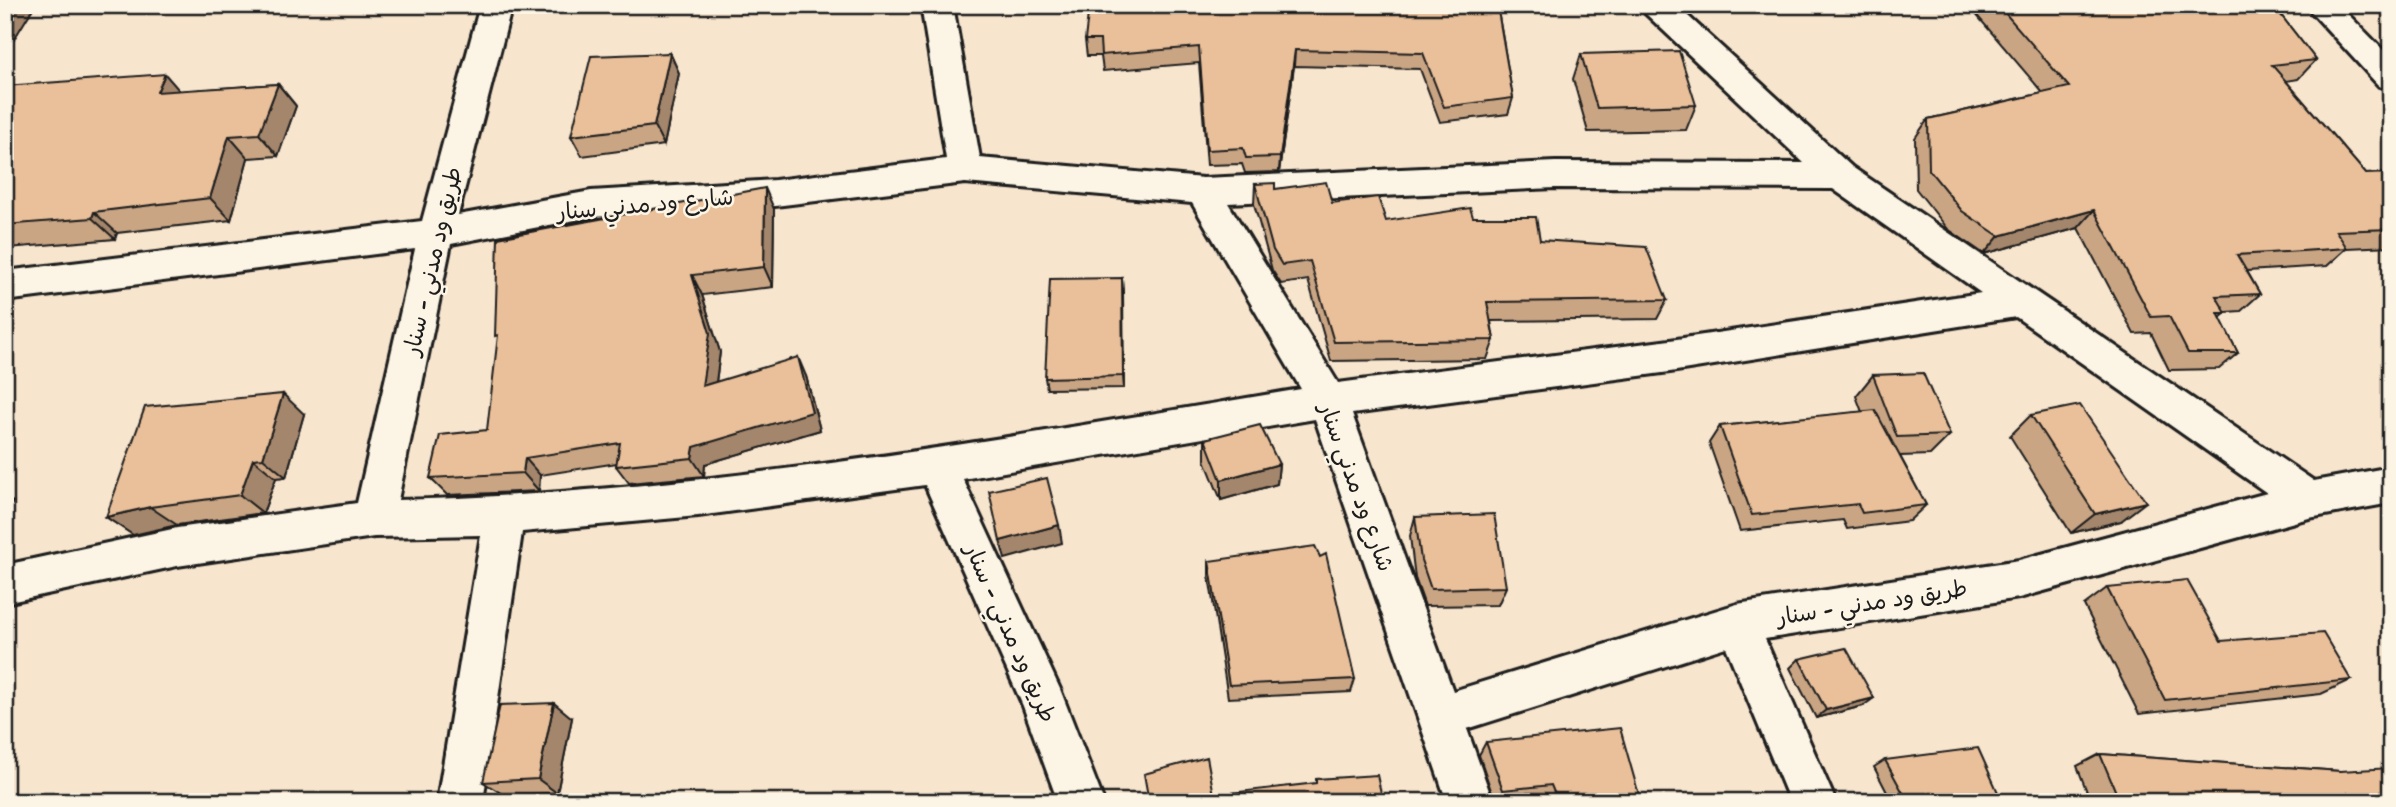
<svg xmlns="http://www.w3.org/2000/svg" width="2396" height="807" viewBox="0 0 2396 807" font-family="Sriracha,'Playpen Sans Arabic',sans-serif">
<style>
.lines{fill:none;stroke-linecap:round;stroke-linejoin:round}
.minor-casing{stroke:#1c1c1c;stroke-width:6}
.minor{fill:#fcf5e5;fill-rule:evenodd}
.wall{fill:#c9a584;stroke:#1c1c1c;stroke-width:2}
.shaded-wall{fill:#a4866c;stroke:#1c1c1c;stroke-width:2}
.building{fill:#eac09a;stroke:#1c1c1c;stroke-width:2}
.labels{text-anchor:middle;stroke-width:5;stroke-linejoin:round;paint-order:stroke}
.street-label{font-size:23px;fill:#1c1c1c;stroke:#fcf5e5}
</style>
<rect width="100%" height="100%" fill="#f7e5ce"/>
<filter id="ink" filterUnits="userSpaceOnUse"><feTurbulence type="fractalNoise" baseFrequency=".0143" numOctaves="2"/><feDisplacementMap in="SourceGraphic" scale="14" xChannelSelector="R" yChannelSelector="G"/><feConvolveMatrix kernelMatrix="1 2 1 2 8 2 1 2 1" color-interpolation-filters="sRGB"/></filter>
<g filter="url(#ink)">
<g class="lines">
<defs>
<g id="minor">
<path d="M480 5H512L458 215 591 191 775 180 946 159 921 5H953L980 158 1203 178 1555 162 1804 163 1645 13 1641 5H1676L1852 167 2314 481 2391 467V503L2309 518 2019 598 1765 639 1836 802H1790L1726 647 1467 729 1493 802H1447L1315 419 963 479 1060 689 1104 802H1058L1023 706 925 485 698 516 522 532 483 802H437L481 535 374 537 177 566 5 603V565L177 528 357 503 415 249 5 301V271L422 221ZM965 183 1192 203 1301 389C1002 438 702 493 398 500L451 244 591 217 775 206ZM1555 188 1833 189 1981 293 1670 340 1338 383 1228 203ZM2016 317 2267 493 2019 560 1737 604 1453 691 1352 414 1670 372Z"/>
<path d="M2305 5H2339L2391 58V90L2379 86Z"/>
</g>
</defs>
<use href="#minor" class="minor-casing"/>
<use href="#minor" class="minor"/>
</g>
<g class="wall">
<path d="M1497 5 1513 98 1508 114 1440 122 1420 69 1294 66 1279 172 1245 173 1242 164 1207 165 1199 63 1103 71 1101 56H1087L1085 40Z"/>
<path d="M1968 5H2273L2316 60 2298 79 2286 81 2366 174 2391 173V246L2347 248 2327 266 2247 271 2260 294 2241 311 2225 312 2226 313 2220 318 2238 353 2219 369 2169 370 2151 333 2134 334 2078 228 1984 254 1948 229 1916 189 1915 138 1928 119 2043 93Z"/>
<path d="M670 53 679 73 664 145 582 156 571 136Z"/>
<path d="M1581 54 1696 105 1686 130 1588 132 1573 79Z"/>
<path d="M278 84 296 106 278 156 248 158 231 220 117 233 115 239 8 248 5 246V86L180 91Z"/>
<path d="M1255 184 1332 203 1386 221 1473 217 1540 240 1667 300 1657 319 1491 321 1494 340 1487 359 1331 361 1308 280 1281 284 1272 270 1254 204Z"/>
<path d="M774 209 773 287 702 295 720 352 716 382 806 376 820 430 705 464 704 476 629 483 616 466 617 463 540 475 539 491 447 495 430 478Z"/>
<path d="M1122 278 1124 388 1047 389 1045 378Z"/>
<path d="M1873 375 1950 435 1930 455 1900 456 1926 505 1909 521 1847 529 1843 520 1740 531 1709 443 1720 426 1862 412 1856 396Z"/>
<path d="M304 414 286 477 276 478 263 513 177 525 133 535 106 517Z"/>
<path d="M2031 415 2121 521 2071 533 2010 436Z"/>
<path d="M1205 439 1279 464 1277 484 1221 500 1205 460Z"/>
<path d="M1415 517 1506 587 1498 605 1425 606 1415 578 1410 536Z"/>
<path d="M1209 561 1355 679 1351 692 1228 698 1209 576Z"/>
<path d="M2107 588 2221 641 2351 680 2321 694 2139 714 2084 605Z"/>
<path d="M1799 659 1863 706 1816 718 1790 668Z"/>
<path d="M572 718 557 793 504 795 483 782Z"/>
<path d="M1486 742 1641 802H1543L1542 797 1495 802 1479 755Z"/>
<path d="M2100 754 2340 771 2391 802H2091L2077 766Z"/>
<path d="M1885 760 2001 799 1997 802H1892L1874 767Z"/>
</g>
<g class="shaded-wall">
<path d="M5 5H35L5 54Z"/>
<path d="M1295 50 1294 66 1279 172 1280 157Z"/>
<path d="M670 53 679 73 664 145 654 126Z"/>
<path d="M165 74 185 97 157 92Z"/>
<path d="M278 84 296 106 278 156 259 134Z"/>
<path d="M229 136 248 158 231 220 210 198Z"/>
<path d="M765 188 774 209 773 287 764 267Z"/>
<path d="M2094 210 2078 228 1984 254 1999 236Z"/>
<path d="M94 212 117 233 115 239 92 218Z"/>
<path d="M692 275 702 295 720 352 713 404 702 386Z"/>
<path d="M1122 278 1123 291 1124 388 1123 376Z"/>
<path d="M798 357 806 376 820 430 705 464 704 476 692 458 694 447Z"/>
<path d="M283 394 304 414 286 477 263 458Z"/>
<path d="M525 458 540 475 539 491 523 473Z"/>
<path d="M253 459 276 478 263 513 240 495Z"/>
<path d="M1279 464 1277 484 1221 500V480Z"/>
<path d="M5 497 13 502 5 519Z"/>
<path d="M2146 502 2121 521 2071 533 2095 514Z"/>
<path d="M150 507 177 525 133 535 106 517Z"/>
<path d="M1059 525 1062 543 1005 559 1000 541Z"/>
<path d="M1874 698 1863 706 1816 718 1826 710Z"/>
<path d="M554 703 572 718 557 793 538 779Z"/>
</g>
<g class="building">
<path d="M1089 5H1497L1513 98 1444 107 1423 53 1295 50 1280 157 1246 158 1243 148 1207 150 1199 47 1101 55 1100 40H1085Z"/>
<path d="M1998 5H2273L2316 60 2272 65 2366 174 2391 173V229L2336 231 2347 248 2237 255 2260 294 2216 296 2226 313H2218L2238 353H2188L2169 316 2151 317 2094 210 1999 236 1962 211 1929 170 1928 119 2069 87Z"/>
<path d="M1679 51 1696 105 1597 108 1581 54Z"/>
<path d="M670 53 654 126 571 136 591 56Z"/>
<path d="M165 74 157 92 278 84 259 134 229 136 210 198 94 212 92 218 5 225V86Z"/>
<path d="M1326 182 1332 203 1378 197 1386 221 1470 208 1473 217H1536L1540 240 1646 247 1667 300 1487 302 1494 340 1334 342 1310 261 1282 265 1273 250 1255 184 1275 183V189Z"/>
<path d="M765 188 764 267 692 275 710 333 702 386 798 357 812 412 694 447 692 458 616 466 620 443 525 458 523 473 430 478 440 435 487 430 498 335 495 336 498 238Z"/>
<path d="M1122 278 1123 376 1045 378 1050 279Z"/>
<path d="M1923 373 1950 435 1897 437 1873 375Z"/>
<path d="M283 394 263 458 253 459 240 495 150 507 106 517 145 407Z"/>
<path d="M2080 405 2146 502 2095 514 2031 415Z"/>
<path d="M1875 410 1926 505 1862 513 1858 504 1752 515 1720 426Z"/>
<path d="M1260 425 1279 464 1221 480 1205 439Z"/>
<path d="M1047 478 1059 525 1000 541 989 491Z"/>
<path d="M1494 514 1506 587 1431 589 1421 560 1415 517Z"/>
<path d="M1315 546 1320 557 1326 554 1355 679 1229 685 1209 561Z"/>
<path d="M2187 580 2221 641 2323 633 2351 680 2165 700 2107 588Z"/>
<path d="M1846 648 1874 698 1826 710 1799 659Z"/>
<path d="M554 703 538 779 483 782 500 705Z"/>
<path d="M1620 728 1641 802H1558L1551 785 1503 790 1486 742Z"/>
<path d="M1978 748 2001 799 1982 802H1908L1885 760Z"/>
<path d="M2100 754 2340 771 2391 768V802H2120Z"/>
<path d="M1207 757 1214 795 1316 783V779L1377 775 1383 802H1149L1144 774Z"/>
<path d="M1686 797 1688 802H1650Z"/>
</g>
</g>
<g class="labels">
<g class="street-label">
<text transform="translate(645 204) rotate(-5)" y="8">شارع ود مدني سنار</text>
<text transform="translate(432 261) rotate(-77)" y="8">طريق ود مدني - سنار</text>
<text transform="translate(1357 487) rotate(70)" y="8">شارع ود مدني سنار</text>
<text transform="translate(1872 602) rotate(-9)" y="8">طريق ود مدني - سنار</text>
<text transform="translate(1011 633) rotate(66)" y="8">طريق ود مدني - سنار</text>
</g>
</g>
<rect width="2396" height="807" fill="none" stroke="#fcf5e5" stroke-width="28"/>
<rect x="14" y="14" width="2368" height="779" fill="none" stroke="#1c1c1c" stroke-width="2.5" filter="url(#ink)"/>
</svg>
